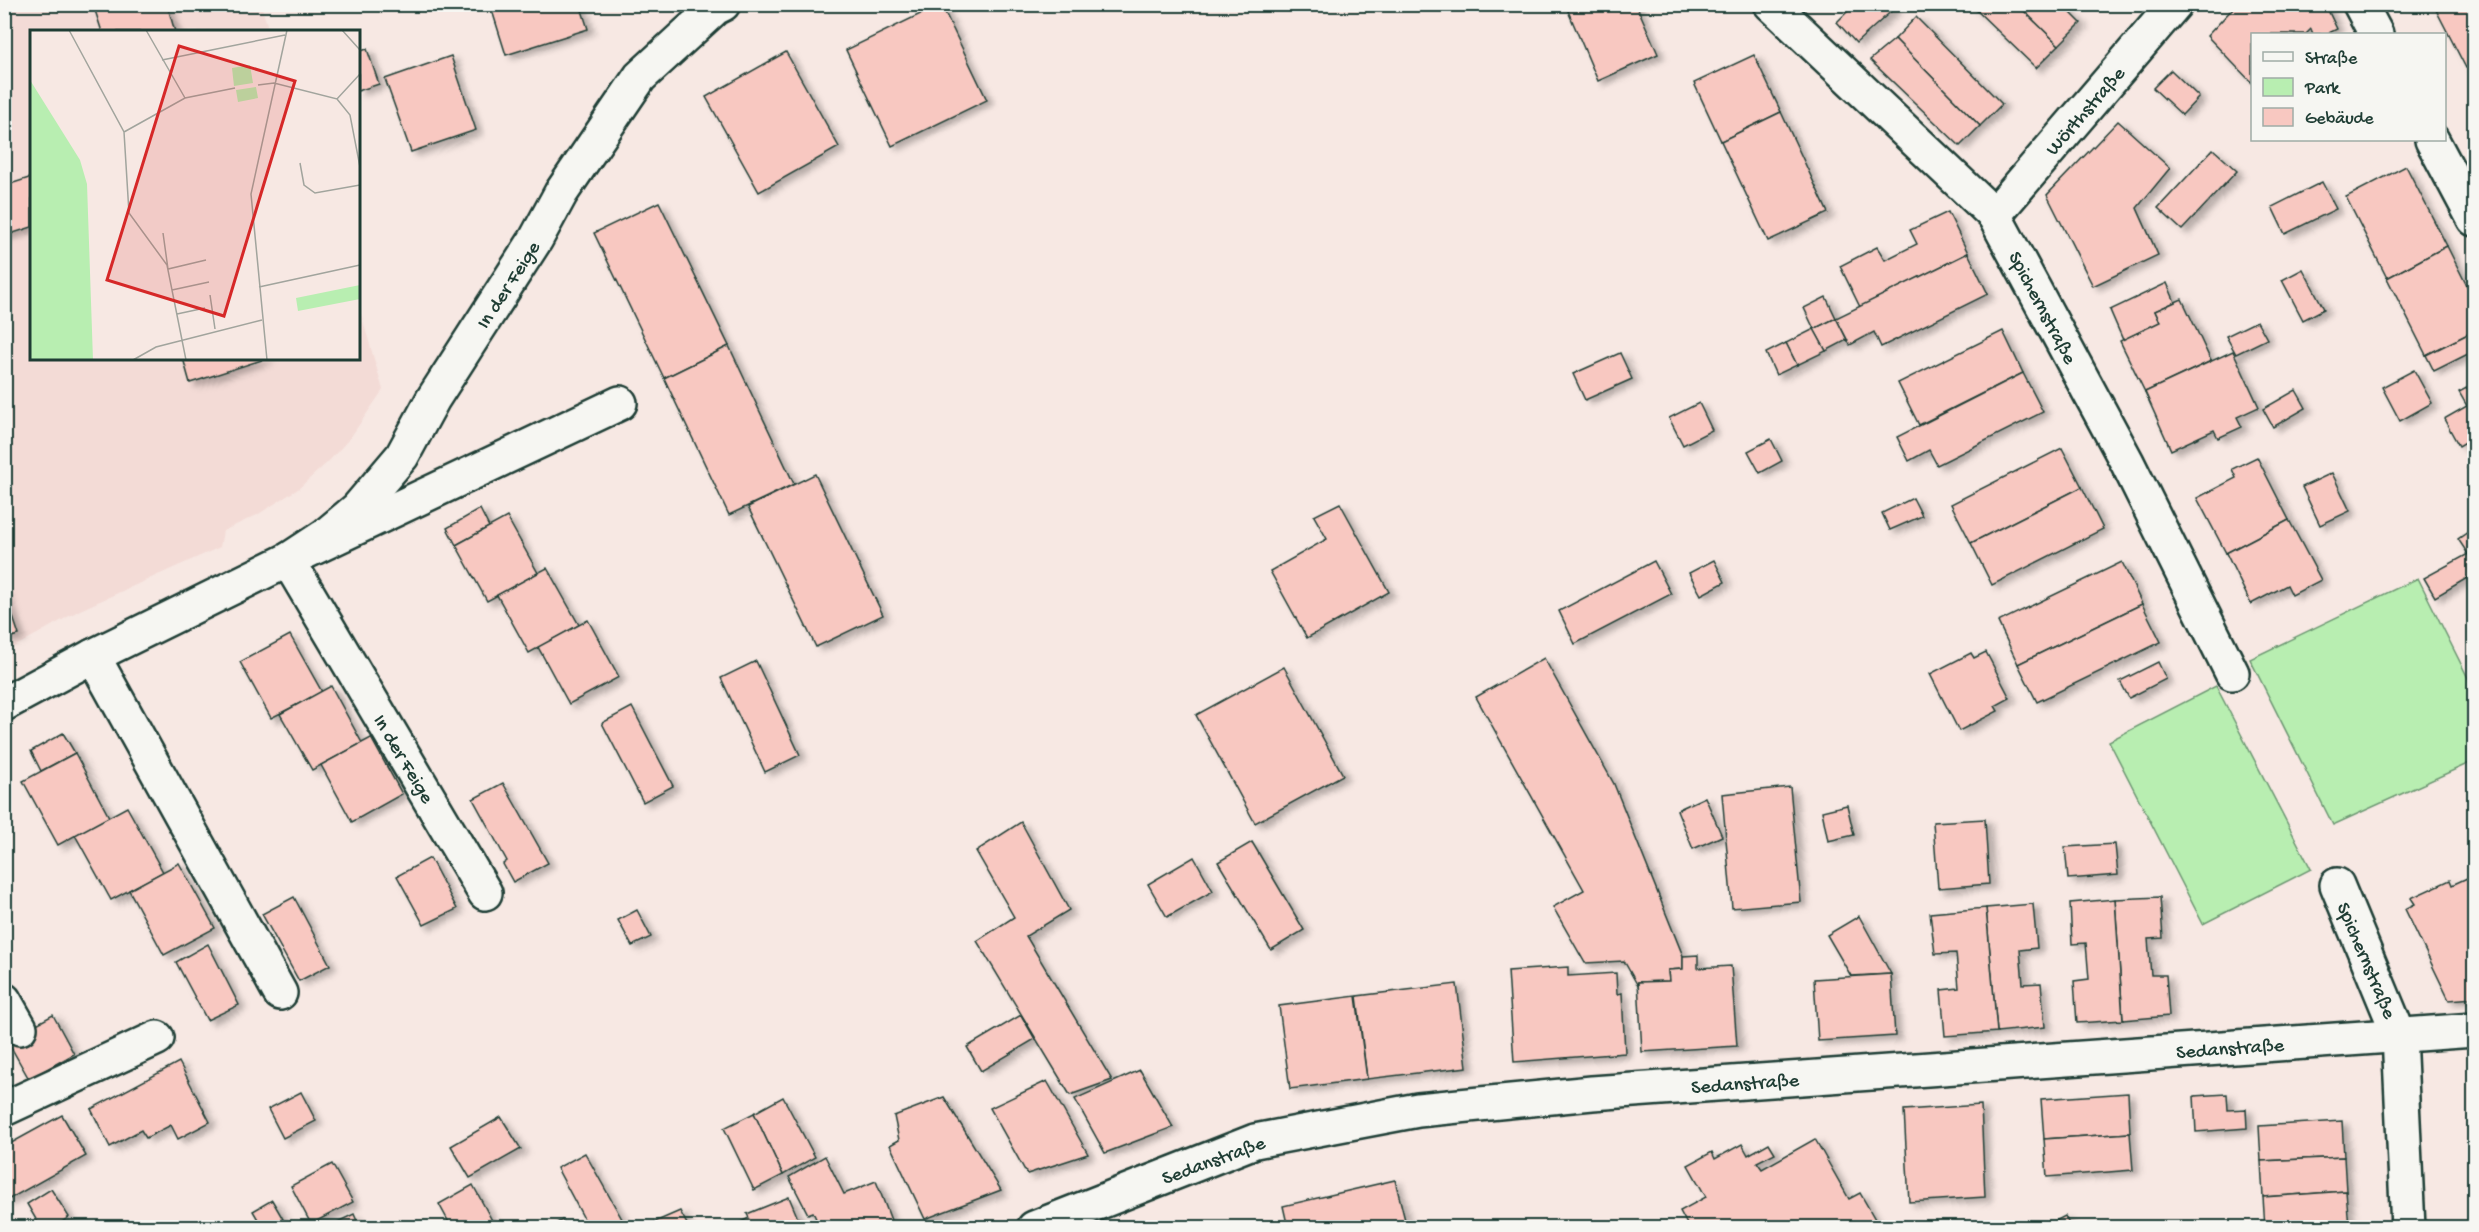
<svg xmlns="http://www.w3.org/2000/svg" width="2479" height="1232" viewBox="0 0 2479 1232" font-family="'Gochi Hand',sans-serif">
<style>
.built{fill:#f3dbd6}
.green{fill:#b8eeb1;stroke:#6c9672;stroke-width:1.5}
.building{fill:#f8c8c1;stroke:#1f3d34;stroke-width:1.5;filter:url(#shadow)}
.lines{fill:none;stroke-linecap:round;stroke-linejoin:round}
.minor-casing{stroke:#1f3d34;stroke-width:38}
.minor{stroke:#f6f6f2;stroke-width:33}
.labels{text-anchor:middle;stroke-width:4.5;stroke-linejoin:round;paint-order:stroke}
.street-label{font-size:20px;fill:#1f3d34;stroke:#f6f6f2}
.inset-road{fill:none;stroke:#a1a49d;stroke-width:1.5}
.view{fill:#d62828;fill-opacity:0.15;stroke:#d62828;stroke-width:3}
.inset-edge{fill:none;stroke:#1f3d34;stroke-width:3}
</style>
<defs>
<filter id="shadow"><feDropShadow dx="6" dy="4" stdDeviation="3" flood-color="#0004"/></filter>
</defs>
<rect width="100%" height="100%" fill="#f7e8e3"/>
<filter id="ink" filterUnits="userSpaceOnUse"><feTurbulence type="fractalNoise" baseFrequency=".0167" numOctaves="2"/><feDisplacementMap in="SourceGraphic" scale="12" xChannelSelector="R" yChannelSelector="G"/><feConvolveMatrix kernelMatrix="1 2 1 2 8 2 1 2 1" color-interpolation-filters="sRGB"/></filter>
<g filter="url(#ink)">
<path class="built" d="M5 5H261L269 31 32 32V358H358L359 307 383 390 350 438 329 461 298 489 257 515 223 531 220 547 80 610 5 652Z"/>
<g class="green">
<path d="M2418 578 2474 690V761L2333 825 2250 659Z"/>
<path d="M2216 686 2311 869 2203 924 2109 741Z"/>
</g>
<g class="building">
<path d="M93 4H167L175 32H102Z"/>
<path d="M490 4H580L588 29 506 55Z"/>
<path d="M941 4 987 100 892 146 846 50Z"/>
<path d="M1565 4H1636L1658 54 1598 81Z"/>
<path d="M1855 4H1894L1896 7 1856 43 1837 22Z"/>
<path d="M1970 4H2017L2059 45 2036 68Z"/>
<path d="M2017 4H2062L2081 23 2059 45Z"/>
<path d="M2237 4H2325L2337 29 2327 34H2313L2311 29 2306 34H2252V83L2207 36Z"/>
<path d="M2433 4H2474V63L2466 68Z"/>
<path d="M1916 17 2002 104 1980 126 1895 39Z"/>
<path d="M1895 39 1980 126 1960 146 1870 60Z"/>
<path d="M367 49 379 84 358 91V52Z"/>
<path d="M786 52 839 147 759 192 706 97Z"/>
<path d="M1754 55 1781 112 1721 141 1694 83Z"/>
<path d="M451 56 476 130 411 152 385 79Z"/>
<path d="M2171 70 2199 97 2182 115 2153 88Z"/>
<path d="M1781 112 1828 213 1768 241 1721 141Z"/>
<path d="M2118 121 2170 168 2137 208 2158 255 2093 286 2047 195Z"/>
<path d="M2213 149 2237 171 2182 230 2158 208Z"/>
<path d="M2406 166 2447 246 2387 278 2346 197Z"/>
<path d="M32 177V227L4 236V186Z"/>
<path d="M2322 182 2336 209 2285 234 2272 207Z"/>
<path d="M659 202 729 346 664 378 594 233Z"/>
<path d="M1948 212 1968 253 1860 307 1840 266 1877 247 1885 260 1917 244 1910 230Z"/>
<path d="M2447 246 2474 300V331L2426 355 2387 278Z"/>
<path d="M1968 253 1988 294 1881 347 1874 332 1850 345 1836 318Z"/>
<path d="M2303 269 2324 309 2303 320 2282 280Z"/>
<path d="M2167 283 2175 302 2155 311 2160 322 2123 340 2110 310Z"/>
<path d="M1826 297 1836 318 1814 329 1804 308Z"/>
<path d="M2182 299 2211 361 2145 392 2120 341 2160 322 2155 311Z"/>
<path d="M1836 318 1847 340 1826 351 1814 329Z"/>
<path d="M2257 321 2267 339 2236 354 2226 336Z"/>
<path d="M1814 329 1826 351 1797 365 1786 343Z"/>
<path d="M2003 331 2023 373 1919 425 1898 383Z"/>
<path d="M2474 331V351L2434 371 2426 355Z"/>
<path d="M1786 343 1797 365 1776 375 1766 353Z"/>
<path d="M729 346 794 484 729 515 664 378Z"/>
<path d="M2233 351 2259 407 2237 417 2242 427 2218 438 2214 430 2171 450 2145 392Z"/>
<path d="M1620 353 1632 379 1585 400 1573 374Z"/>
<path d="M183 358H268L190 383Z"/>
<path d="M2414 370 2432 403 2400 421 2382 387Z"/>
<path d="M2023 373 2043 412 1937 465 1929 450 1909 461 1897 437Z"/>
<path d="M2474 384V437L2459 446 2444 419 2467 406 2459 392Z"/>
<path d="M2296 390 2306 408 2273 427 2263 409Z"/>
<path d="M1699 403 1712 430 1683 445 1669 418Z"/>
<path d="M1771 439 1782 461 1760 473 1748 451Z"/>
<path d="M2062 448 2082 487 1971 543 1951 504Z"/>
<path d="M2257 457 2289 520 2226 553 2197 498 2236 478 2232 469Z"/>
<path d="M2474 464V482L2467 468Z"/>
<path d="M2332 473 2350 511 2320 525 2302 487Z"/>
<path d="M815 474 883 615 816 647 748 507Z"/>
<path d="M2082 487 2103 529 1992 585 1971 543Z"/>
<path d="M1913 498 1922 516 1890 530 1882 513Z"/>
<path d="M1340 503 1389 592 1307 638 1270 571 1327 539 1314 516Z"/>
<path d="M480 509 489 527 456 545 447 528Z"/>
<path d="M507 517 538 573 487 601 456 545Z"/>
<path d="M2289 520 2321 580 2292 595 2287 585 2251 604 2226 553Z"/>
<path d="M2474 528V550L2468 554 2458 539Z"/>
<path d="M2468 554 2474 566V574L2435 597 2424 578Z"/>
<path d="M1714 560 1725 582 1701 595 1689 573Z"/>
<path d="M1654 561 1671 594 1575 644 1559 611Z"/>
<path d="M2122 562 2142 604 2018 664 1998 622Z"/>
<path d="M547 568 579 625 529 653 497 595Z"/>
<path d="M4 590 19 635 4 639Z"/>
<path d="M2142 604 2161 642 2037 702 2018 664Z"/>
<path d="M588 620 619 677 569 704 538 647Z"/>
<path d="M290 635 322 692 271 718 240 662Z"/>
<path d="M1986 652 2010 698 1995 706 1998 711 1959 731 1930 674 1971 653 1974 658Z"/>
<path d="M1544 658 1614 784 1683 956V969L1668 970 1669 981 1638 982V986L1624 961 1585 963 1553 907 1584 890 1476 697Z"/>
<path d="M756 661 800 755 765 772 721 678Z"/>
<path d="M2158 662 2166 679 2129 698 2120 681Z"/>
<path d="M1284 667 1343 775 1255 823 1196 715Z"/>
<path d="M331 686 362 743 312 770 280 714Z"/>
<path d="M632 707 673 786 643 802 602 723Z"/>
<path d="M63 733 75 753 41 771 31 751Z"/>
<path d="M371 738 402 794 352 822 321 765Z"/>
<path d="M75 753 109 817 58 845 23 781Z"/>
<path d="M503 783 548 863 513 882 503 864 507 861 473 799Z"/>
<path d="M1790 787 1801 902 1732 908 1722 794Z"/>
<path d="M1705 797 1722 836 1693 849 1677 810Z"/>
<path d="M1847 805 1854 835 1828 841 1822 811Z"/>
<path d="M127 807 163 872 111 900 75 835Z"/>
<path d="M1985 819 1989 884 1938 888 1933 822Z"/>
<path d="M1021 822 1069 910 1026 936 1112 1080 1070 1095 977 941 1014 917 976 851Z"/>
<path d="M1252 842 1304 930 1271 950 1218 862Z"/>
<path d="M2115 844 2118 875 2068 879 2065 847Z"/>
<path d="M1194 857 1213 891 1167 917 1148 884Z"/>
<path d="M430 858 457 909 424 925 397 876Z"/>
<path d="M179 863 215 928 164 955 129 890Z"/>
<path d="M2467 878 2474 891V998L2449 1000 2405 909 2415 904 2411 898 2450 880 2452 885Z"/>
<path d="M294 897 330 965 299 981 262 914Z"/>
<path d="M2160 897 2163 938 2148 939 2151 975H2166L2169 1016 2123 1020 2115 899Z"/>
<path d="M2115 899 2123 1020 2077 1023 2074 981 2089 979 2086 943 2072 944 2070 903Z"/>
<path d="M2033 904 2037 948 2020 950 2023 984 2041 983 2045 1027 1997 1032 1986 908Z"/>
<path d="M1986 908 1997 1032 1945 1036 1941 990 1959 988 1956 953 1935 954 1930 913Z"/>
<path d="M637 910 651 937 632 946 618 920Z"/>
<path d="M1859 916 1891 974 1851 976 1827 935Z"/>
<path d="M208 944 239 1005 207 1020 176 962Z"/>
<path d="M1698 955V968L1731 966 1737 1046 1642 1052 1638 982 1669 981 1668 970 1683 969V956Z"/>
<path d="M1568 967V976L1616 973 1617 994 1622 993 1625 1053 1514 1062 1508 971Z"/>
<path d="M1891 974 1895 1036 1818 1041 1814 979Z"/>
<path d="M1457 984 1467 1067 1367 1079 1357 996Z"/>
<path d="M1356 996 1367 1079 1290 1089 1279 1006Z"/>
<path d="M53 1015 74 1054 29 1079 7 1040Z"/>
<path d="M1021 1015 1035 1039 981 1071 967 1047Z"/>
<path d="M179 1062 210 1122 178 1139 171 1125 146 1138 141 1130 110 1147 91 1109Z"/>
<path d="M1140 1070 1173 1127 1105 1153 1075 1099Z"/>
<path d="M1047 1081 1088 1154 1027 1174 990 1108Z"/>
<path d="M301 1092 316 1121 283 1138 268 1109Z"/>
<path d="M2128 1093 2130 1133 2044 1139 2041 1099Z"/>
<path d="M2227 1094 2228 1110 2246 1109 2247 1128 2196 1132 2194 1096Z"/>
<path d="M783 1097 815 1157 783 1175 754 1113Z"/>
<path d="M944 1097 1001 1190 925 1219 890 1145 899 1140 894 1116Z"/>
<path d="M1981 1105 1985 1197 1909 1202 1904 1110Z"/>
<path d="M754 1113 783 1175 754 1190 724 1128Z"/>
<path d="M62 1115 86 1156 4 1202V1147Z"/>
<path d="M501 1117 521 1149 470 1178 451 1146Z"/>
<path d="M2342 1121 2344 1157 2261 1161 2259 1126Z"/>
<path d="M2130 1133 2133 1170 2047 1177 2044 1139Z"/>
<path d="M1815 1139 1849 1199 1860 1193 1880 1228H1689L1680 1211 1706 1197 1688 1165 1712 1152 1715 1159 1742 1144 1748 1155 1769 1143 1775 1153 1757 1162 1762 1169Z"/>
<path d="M585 1153 627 1228H589L557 1168Z"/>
<path d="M825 1156 844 1194 876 1181 894 1228H820L813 1212 808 1214 789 1177Z"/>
<path d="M2344 1157 2346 1191 2263 1197 2261 1161Z"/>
<path d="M332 1164 353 1202 311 1224 291 1186Z"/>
<path d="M1395 1180 1407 1228H1288L1283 1206Z"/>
<path d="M473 1185 496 1228H452L439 1204Z"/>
<path d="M51 1189 69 1217 53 1228H41L27 1204Z"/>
<path d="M2346 1191 2349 1227 2265 1228 2263 1197Z"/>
<path d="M789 1197 802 1228H729L749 1218 747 1214Z"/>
<path d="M272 1200 283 1219 268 1228H263L253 1211Z"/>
<path d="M680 1211 689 1228H641Z"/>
<path d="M354 1214 360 1228H325Z"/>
<path d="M2065 1216 2071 1228H2042Z"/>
<path d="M562 1220 567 1228H548Z"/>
</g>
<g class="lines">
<defs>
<g id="minor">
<path d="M1771 4 1994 215 2127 462 2232 673"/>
<path d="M2360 4 2376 34"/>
<path d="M2432 140 2474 219"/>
<path d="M1994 215 2175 4"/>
<path d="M93 656 280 993"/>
<path d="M4 704 93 656 288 560 326 535 357 509 402 456 433 399 536 239 561 193 640 77 715 8 723 4"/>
<path d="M2337 885 2399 1035 2408 1228"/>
<path d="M485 893 288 560 620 403"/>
<path d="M4 1000 20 1028"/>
<path d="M4 1109 157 1038"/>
<path d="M1034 1228 1255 1141 1418 1110 1592 1093 2474 1030"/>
</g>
</defs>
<use href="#minor" class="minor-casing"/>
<use href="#minor" class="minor"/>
</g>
</g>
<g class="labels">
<g class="street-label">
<text transform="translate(2084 110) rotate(-49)" y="7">Wörthstraße</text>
<text transform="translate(507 284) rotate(-57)" y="7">In der Feige</text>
<text transform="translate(2044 307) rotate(62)" y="7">Spichernstraße</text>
<text transform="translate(405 758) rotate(59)" y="7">In der Feige</text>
<text transform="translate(2368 960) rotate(67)" y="7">Spichernstraße</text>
<text transform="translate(2230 1047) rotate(-4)" y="7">Sedanstraße</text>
<text transform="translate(1745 1082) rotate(-4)" y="7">Sedanstraße</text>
<text transform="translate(1213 1159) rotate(-20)" y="7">Sedanstraße</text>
</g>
</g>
<g transform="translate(30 30)">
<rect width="330" height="330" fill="#f7e8e3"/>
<path d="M220 35 223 53 204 56 202 38ZM0 50 50 130 57 154 63 330H0ZM226 57 228 68 208 72 206 60ZM330 255V269L268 281 266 268Z" fill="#b8eeb1"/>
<path class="inset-road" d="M39 0 94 102 99 183 137 235 156 330M116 0 155 68M312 0 330 20M132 30 255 5M228 55 244 53 307 69 330 44M307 69 320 85 330 137M94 102 155 68 205 58M270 133 274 155 285 163 330 155M133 203 138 239 176 230M229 257 330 235M142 260 179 252M180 265 185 299M147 284 175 278M103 330 126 317 232 290M237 330 221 164 257 0"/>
<path class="view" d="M149 16 265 51 194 286 77 250Z"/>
<rect width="330" height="330" class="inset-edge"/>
</g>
<rect width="2479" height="1232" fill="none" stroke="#f6f6f2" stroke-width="24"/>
<rect x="12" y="12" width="2455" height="1208" fill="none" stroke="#1f3d34" stroke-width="2" filter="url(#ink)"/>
<rect x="2251" y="33" width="195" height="108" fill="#f6f6f2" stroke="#a0aca6" stroke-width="1.5"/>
<rect x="2263" y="52" width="30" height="9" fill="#f6f6f2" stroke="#a0aca6" stroke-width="1.5"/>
<text x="2305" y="63" font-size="18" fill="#1f3d34">Straße</text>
<rect x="2263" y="78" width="30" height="18" fill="#b8eeb1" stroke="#a0aca6" stroke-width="1.5"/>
<text x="2305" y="93" font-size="18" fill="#1f3d34">Park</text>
<rect x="2263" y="108" width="30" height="18" fill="#f8c8c1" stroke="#a0aca6" stroke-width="1.5"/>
<text x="2305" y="123" font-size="18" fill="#1f3d34">Gebäude</text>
</svg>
